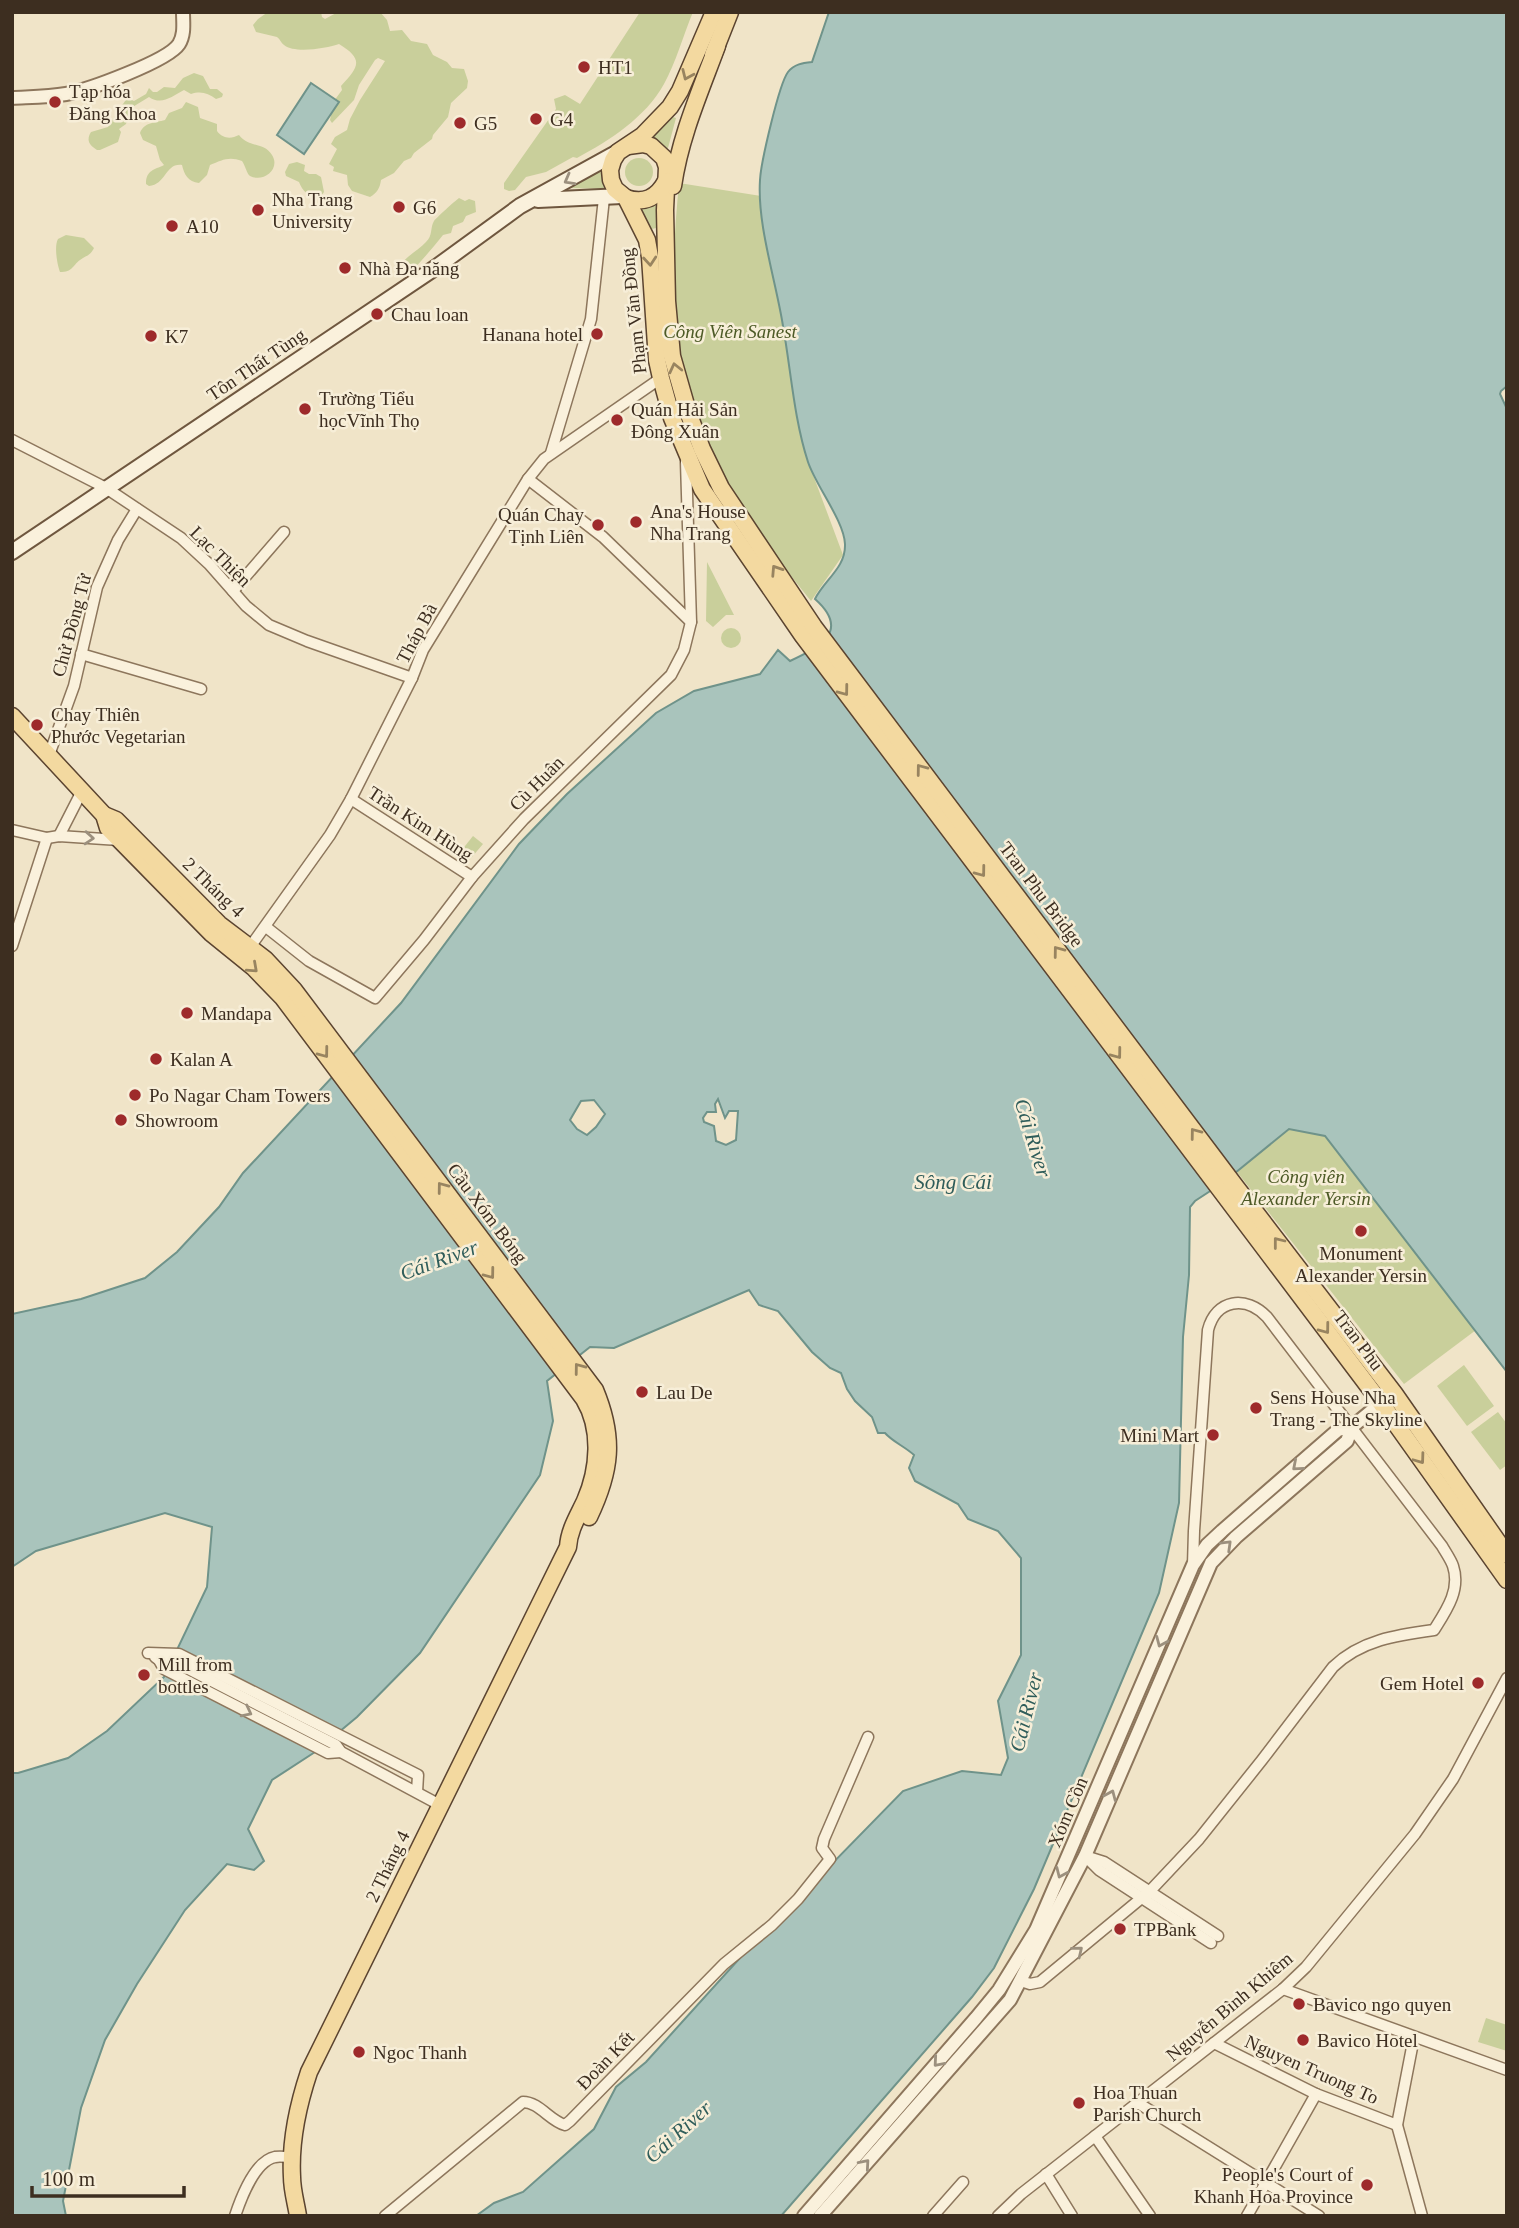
<svg xmlns="http://www.w3.org/2000/svg" width="1519" height="2228" viewBox="0 0 1519 2228" font-family="'Times New Roman',serif">
<style>
.green{fill:#c9cf9b}
.water{fill:#a9c4bc;stroke:#6f938a;stroke-width:2;fill-rule:evenodd}
.lines{fill:none;stroke-linecap:round;stroke-linejoin:round}
.minor-casing{stroke:#8d765c;stroke-width:13}
.tertiary-casing{stroke:#8d765c;stroke-width:16}
.secondary-casing{stroke:#6f573f;stroke-width:18}
.primary-casing{stroke:#5b4430;stroke-width:19}
.minor{stroke:#faf1dc;stroke-width:10}
.tertiary{stroke:#faf1dc;stroke-width:12}
.secondary{stroke:#faf1dc;stroke-width:14}
.primary{stroke:#f3d9a0;stroke-width:16}
.oneway{stroke:#988460}
.oneway2{stroke:#9c907e}
.poi-dot{fill:#9e2a2b;stroke:#f7eed8;stroke-width:2.5}
.labels{text-anchor:middle;stroke-width:5;stroke-linejoin:round;paint-order:stroke}
.poi-label{font-size:19px;fill:#3d2e20;stroke:#f7eed8;text-anchor:start}
.street-label{font-size:19px;fill:#3d2e20;stroke:#f7eed8}
.park-label{font-size:19px;font-style:italic;fill:#4d5a26;stroke:#f7eed8}
.water-label{font-size:21px;font-style:italic;fill:#2f5d5a;stroke:#f7eed8}
</style>
<rect width="100%" height="100%" fill="#f0e4c8"/>
<g class="green">
<path d="M268 12H321L322 17 325 19 338 12H380L387 20 390 31 402 30 411 41 427 44 433 55 447 62 452 68 464 69 468 81 467 88 451 103 448 117 433 135 432 139 414 153 411 158 404 161 394 173 381 180C380 188 377 193 370 197L352 191 348 185 347 175 333 171 334 167 329 164 337 149 331 144 335 137 347 130 350 119 360 100 385 61 378 58 375 60 359 85 354 100 332 123 330 120 334 101 342 90 341 86C359 67 364 59 339 44 327 48 295 54 284 45 281 43 280 39 277 37L256 32 253 25 258 19Z"/>
<path d="M640 12H693C683 36 676 62 664 84 645 118 610 140 577 158L573 157 546 172 526 177 515 190 509 191 504 189V183L556 109 554 99 565 95 580 104Z"/>
<path d="M194 73 203 76 210 89H217L223 94 222 97 216 99C208 93 201 91 191 94L184 90C172 96 162 106 149 97L131 108 126 124 119 129 121 132 118 142 100 150H97C89 145 86 140 91 132L108 127 127 98 134 101 146 94 149 88 153 92H157L164 87 175 88 183 78Z"/>
<path d="M186 102 198 107 200 118 217 124V131C223 139 231 139 239 135 249 148 264 142 272 155 281 169 263 183 250 176 247 174 245 165 242 161 229 156 222 160 210 165L207 175 199 183C188 182 184 174 182 165 165 163 166 185 149 186L146 184C146 170 154 170 164 165L160 160 156 146 143 140 140 133C144 122 155 123 165 120L169 113 182 108Z"/>
<path d="M673 117 676 118 668 148 664 149 652 141 653 137Z"/>
<circle cx="639" cy="172" r="14"/>
<path d="M297 162 305 165 304 171 309 174H316L321 177 324 192 319 199C308 192 305 196 299 182L286 176 285 172 289 164Z"/>
<path d="M599 172 603 173 606 185 604 189 571 188V185Z"/>
<path d="M679 183 761 196 800 427 809 464 843 555 811 601C782 565 752 529 729 489 715 466 706 440 697 415 692 402 685 389 683 375 669 312 673 247 679 183Z"/>
<path d="M459 198 465 201 469 199 475 201 476 212 466 216 463 222 453 226 451 233 443 235C433 248 422 260 410 273L397 275C399 259 416 253 426 242 433 236 430 227 434 221 437 217 455 201 459 198Z"/>
<path d="M654 203 657 205 656 228 652 229 639 211 641 208Z"/>
<path d="M66 235 84 238 94 248C90 256 87 255 80 260 72 266 73 272 60 272 57 264 54 246 58 239Z"/>
<path d="M707 562 734 615H726L713 627 706 621Z"/>
<circle cx="731" cy="638" r="10"/>
<path d="M473 836 483 844 466 864 457 856Z"/>
<path d="M1289 1129 1325 1136 1476 1330 1404 1384 1237 1172Z"/>
<path d="M1464 1365 1494 1406 1467 1426 1437 1386Z"/>
<path d="M1498 1412 1507 1424V1465L1500 1470 1471 1432Z"/>
<path d="M1486 2018 1507 2025V2051L1478 2042Z"/>
</g>
<g class="water">
<path d="M829 12H1507V386L1501 391 1500 394 1507 409V1372L1325 1136 1289 1129 1224 1182 1195 1201 1190 1207 1189 1275 1183 1337 1179 1503 1159 1593 1034 1889 994 1968 972 1997 781 2216H476L494 2203 523 2192 594 2129 616 2087 646 2062 739 1959 903 1791 962 1771 1001 1775 1008 1758 998 1701 1021 1655V1558L998 1531 968 1519 958 1504 915 1481 909 1468 914 1455C904 1446 893 1442 885 1433H878L872 1417 855 1401 847 1389 841 1373 830 1368 812 1352 778 1311 759 1305 749 1290 614 1348 590 1347 547 1381 553 1421 540 1475 420 1653 357 1717 315 1752 272 1780 248 1829 264 1861 254 1870 227 1864 185 1910 137 1984 105 2040 81 2108 63 2201 66 2216H12V1773H18L68 1758 107 1731 164 1677 207 1587 212 1527 165 1513 36 1551 12 1567V1314L81 1299 145 1278 177 1252 219 1207 243 1173 401 1003 519 844 567 794 656 713 694 691 760 674 778 650 790 661C820 647 851 631 815 599 824 580 846 568 845 544 844 521 816 486 808 462 794 419 791 371 783 326 776 281 757 225 760 180 761 162 779 84 788 72 794 64 803 63 812 62ZM718 1099 725 1118 729 1111H738L736 1140 726 1145 716 1141 714 1126 704 1122 703 1118 707 1112H716L715 1104ZM594 1100 605 1114 596 1127 587 1135 577 1129 570 1120 581 1101Z"/>
<path d="M311 83 339 102 304 154 277 135Z"/>
</g>
<g class="lines">
<defs>
<g id="minor">
<path d="M12 440 106 488 181 538 209 564 246 606 269 625 307 641 412 678"/>
<path d="M551 453 591 319 604 198"/>
<path d="M528 479 603 537 691 622"/>
<path d="M233 591 284 532"/>
<path d="M81 654 201 689"/>
<path d="M49 755 74 686 97 587 118 540 137 509"/>
<path d="M351 799 472 877"/>
<path d="M12 830 47 838 59 836 119 840"/>
<path d="M59 836 82 791"/>
<path d="M266 927 309 961 375 998 424 940 472 877 524 819 671 675 684 650 691 622 686 462"/>
<path d="M12 946 47 838"/>
<path d="M250 947 330 835 351 799 412 678 423 650 528 479 544 459 661 378"/>
<path d="M148 1653 179 1654 418 1775 417 1792"/>
<path d="M155 1657 159 1660 164 1669 328 1753 341 1752"/>
<path d="M159 1660H171L336 1745 341 1752 440 1805"/>
<path d="M1085 1856 1104 1862 1218 1936"/>
<path d="M1088 1859 1099 1870 1211 1943"/>
<path d="M1021 1981 1030 1984 1040 1982 1150 1891 1199 1839 1262 1760 1333 1667C1361 1640 1397 1635 1434 1630 1446 1611 1461 1590 1453 1566 1451 1560 1446 1553 1442 1546L1267 1317C1246 1295 1216 1299 1208 1330L1194 1531 1193 1565"/>
<path d="M1283 1989 1507 2070"/>
<path d="M1414 2037 1397 2125 1422 2216"/>
<path d="M1214 2043 1316 2094 1397 2125"/>
<path d="M1138 2103 1319 2216"/>
<path d="M1095 2136 1150 2216"/>
<path d="M1046 2174 1072 2216"/>
<path d="M235 2216C241 2198 255 2161 275 2157 281 2156 287 2157 292 2158"/>
<path d="M385 2216 523 2102C539 2102 550 2121 565 2125L570 2121 724 1964 772 1925 798 1899 830 1859 822 1848 824 1839 868 1737"/>
<path d="M933 2216 963 2182"/>
<path d="M998 2216 1021 2194 1283 1989 1306 1967 1415 1834 1453 1779 1507 1678"/>
<path d="M1247 2216 1316 2094"/>
</g>
<g id="tertiary">
<path d="M12 98C30 97 48 97 66 94 88 90 168 61 179 44 185 34 183 23 183 12"/>
<path d="M804 2216 976 2018 999 1990 1036 1930 1193 1565 1207 1545 1222 1531 1338 1430 1352 1427 1381 1403"/>
<path d="M820 2216 1010 2000 1085 1856 1211 1563 1236 1537 1347 1441 1352 1427"/>
</g>
<g id="secondary">
<path d="M538 200 622 196"/>
<path d="M12 552 435 268 520 206 618 152"/>
</g>
<g id="primary">
<path d="M714 12 680 91 670 107 642 136 618 152 613 160 610 170 611 180 615 189 626 198 647 240 650 257 657 360 661 378 672 418 702 489 803 636 1381 1403 1507 1580"/>
<path d="M713 55 730 12"/>
<path d="M628 146 643 144 651 146 664 158 667 167 665 210 667 301 672 356 688 412 702 449 721 488 814 627 1236 1187 1394 1393 1507 1555"/>
<path d="M673 186C680 137 700 92 717 46"/>
<path d="M626 198C644 204 657 198 666 181"/>
<path d="M12 716 104 815 108 828 211 933 253 967 283 998 584 1399C602 1429 599 1469 585 1501 578 1516 569 1530 568 1547L309 2072C298 2105 290 2141 292 2177 292 2190 296 2203 298 2216"/>
<path d="M104 815 116 820 219 924 265 959 294 990 595 1390C615 1438 611 1471 589 1517"/>
</g>
</defs>
<use href="#minor" class="minor-casing"/>
<use href="#tertiary" class="tertiary-casing"/>
<use href="#secondary" class="secondary-casing"/>
<use href="#primary" class="primary-casing"/>
<use href="#minor" class="minor"/>
<use href="#tertiary" class="tertiary"/>
<use href="#secondary" class="secondary"/>
<use href="#primary" class="primary"/>
</g>
<defs><path id="oneway-chevron" d="M-2-3.5L2.5 0L-2 3.5" fill="none" stroke-width="1.6" stroke-linecap="round" stroke-linejoin="round" transform="scale(1.75)"/></defs>
<g class="oneway">
<use href="#oneway-chevron" transform="translate(687 75) rotate(114)"/>
<use href="#oneway-chevron" transform="translate(650 261) rotate(85)"/>
<use href="#oneway-chevron" transform="translate(675 368) rotate(-103)"/>
<use href="#oneway-chevron" transform="translate(776 570) rotate(-123)"/>
<use href="#oneway-chevron" transform="translate(844 691) rotate(53)"/>
<use href="#oneway-chevron" transform="translate(921 769) rotate(-127)"/>
<use href="#oneway-chevron" transform="translate(981 872) rotate(53)"/>
<use href="#oneway-chevron" transform="translate(1058 951) rotate(-127)"/>
<use href="#oneway-chevron" transform="translate(253 968) rotate(42)"/>
<use href="#oneway-chevron" transform="translate(324 1053) rotate(53)"/>
<use href="#oneway-chevron" transform="translate(1117 1054) rotate(53)"/>
<use href="#oneway-chevron" transform="translate(1195 1133) rotate(-127)"/>
<use href="#oneway-chevron" transform="translate(442 1187) rotate(-127)"/>
<use href="#oneway-chevron" transform="translate(1278 1242) rotate(-128)"/>
<use href="#oneway-chevron" transform="translate(490 1274) rotate(53)"/>
<use href="#oneway-chevron" transform="translate(1325 1329) rotate(53)"/>
<use href="#oneway-chevron" transform="translate(579 1368) rotate(-127)"/>
<use href="#oneway-chevron" transform="translate(1420 1459) rotate(54)"/>
</g>
<g class="oneway2">
<use href="#oneway-chevron" transform="translate(569 180) rotate(151)"/>
<use href="#oneway-chevron" transform="translate(89 838) rotate(4)"/>
<use href="#oneway-chevron" transform="translate(1297 1466) rotate(139)"/>
<use href="#oneway-chevron" transform="translate(1227 1545) rotate(-44)"/>
<use href="#oneway-chevron" transform="translate(1161 1642) rotate(113)"/>
<use href="#oneway-chevron" transform="translate(247 1712) rotate(27)"/>
<use href="#oneway-chevron" transform="translate(1111 1795) rotate(-67)"/>
<use href="#oneway-chevron" transform="translate(1061 1873) rotate(114)"/>
<use href="#oneway-chevron" transform="translate(1078 1951) rotate(-39)"/>
<use href="#oneway-chevron" transform="translate(938 2062) rotate(131)"/>
<use href="#oneway-chevron" transform="translate(865 2164) rotate(-49)"/>
</g>
<g class="poi-dot">
<circle cx="584" cy="67" r="7"/>
<circle cx="55" cy="102" r="7"/>
<circle cx="536" cy="119" r="7"/>
<circle cx="460" cy="123" r="7"/>
<circle cx="399" cy="207" r="7"/>
<circle cx="258" cy="210" r="7"/>
<circle cx="172" cy="226" r="7"/>
<circle cx="345" cy="268" r="7"/>
<circle cx="377" cy="314" r="7"/>
<circle cx="597" cy="334" r="7"/>
<circle cx="151" cy="336" r="7"/>
<circle cx="305" cy="409" r="7"/>
<circle cx="617" cy="420" r="7"/>
<circle cx="636" cy="522" r="7"/>
<circle cx="598" cy="525" r="7"/>
<circle cx="37" cy="725" r="7"/>
<circle cx="187" cy="1013" r="7"/>
<circle cx="156" cy="1059" r="7"/>
<circle cx="135" cy="1095" r="7"/>
<circle cx="121" cy="1120" r="7"/>
<circle cx="1361" cy="1231" r="7"/>
<circle cx="642" cy="1392" r="7"/>
<circle cx="1256" cy="1408" r="7"/>
<circle cx="1213" cy="1435" r="7"/>
<circle cx="144" cy="1675" r="7"/>
<circle cx="1478" cy="1683" r="7"/>
<circle cx="1120" cy="1929" r="7"/>
<circle cx="1299" cy="2004" r="7"/>
<circle cx="1303" cy="2040" r="7"/>
<circle cx="359" cy="2052" r="7"/>
<circle cx="1079" cy="2103" r="7"/>
<circle cx="1367" cy="2185" r="7"/>
</g>
<g class="labels">
<g class="poi-label">
<text x="598" y="74">HT1</text>
<text x="69" y="98">Tạp hóa<tspan x="69" dy="22">Đăng Khoa</tspan></text>
<text x="550" y="126">G4</text>
<text x="474" y="130">G5</text>
<text x="272" y="206">Nha Trang<tspan x="272" dy="22">University</tspan></text>
<text x="413" y="214">G6</text>
<text x="186" y="233">A10</text>
<text x="359" y="275">Nhà Đa năng</text>
<text x="391" y="321">Chau loan</text>
<text x="583" y="341" text-anchor="end">Hanana hotel</text>
<text x="165" y="343">K7</text>
<text x="319" y="405">Trường Tiểu<tspan x="319" dy="22">họcVĩnh Thọ</tspan></text>
<text x="631" y="416">Quán Hải Sản<tspan x="631" dy="22">Đông Xuân</tspan></text>
<text x="650" y="518">Ana's House<tspan x="650" dy="22">Nha Trang</tspan></text>
<text x="584" y="521" text-anchor="end">Quán Chay<tspan x="584" dy="22">Tịnh Liên</tspan></text>
<text x="51" y="721">Chay Thiên<tspan x="51" dy="22">Phước Vegetarian</tspan></text>
<text x="201" y="1020">Mandapa</text>
<text x="170" y="1066">Kalan A</text>
<text x="149" y="1102">Po Nagar Cham Towers</text>
<text x="135" y="1127">Showroom</text>
<text x="1361" y="1260" text-anchor="middle">Monument<tspan x="1361" dy="22">Alexander Yersin</tspan></text>
<text x="656" y="1399">Lau De</text>
<text x="1270" y="1404">Sens House Nha<tspan x="1270" dy="22">Trang - The Skyline</tspan></text>
<text x="1199" y="1442" text-anchor="end">Mini Mart</text>
<text x="158" y="1671">Mill from<tspan x="158" dy="22">bottles</tspan></text>
<text x="1464" y="1690" text-anchor="end">Gem Hotel</text>
<text x="1134" y="1936">TPBank</text>
<text x="1313" y="2011">Bavico ngo quyen</text>
<text x="1317" y="2047">Bavico Hotel</text>
<text x="373" y="2059">Ngoc Thanh</text>
<text x="1093" y="2099">Hoa Thuan<tspan x="1093" dy="22">Parish Church</tspan></text>
<text x="1353" y="2181" text-anchor="end">People's Court of<tspan x="1353" dy="22">Khanh Hoa Province</tspan></text>
</g>
<g class="street-label">
<text transform="translate(633 311) rotate(-96)" y="7">Phạm Văn Đồng</text>
<text transform="translate(256 364) rotate(-34)" y="7">Tôn Thất Tùng</text>
<text transform="translate(221 556) rotate(45)" y="7">Lạc Thiện</text>
<text transform="translate(71 625) rotate(-75)" y="7">Chử Đồng Tử</text>
<text transform="translate(416 633) rotate(-62)" y="7">Tháp Bà</text>
<text transform="translate(536 783) rotate(-45)" y="7">Cù Huân</text>
<text transform="translate(421 823) rotate(33)" y="7">Trần Kim Hùng</text>
<text transform="translate(214 887) rotate(44)" y="7">2 Tháng 4</text>
<text transform="translate(1042 894) rotate(53)" y="7">Tran Phu Bridge</text>
<text transform="translate(488 1213) rotate(53)" y="7">Cầu Xóm Bóng</text>
<text transform="translate(1359 1340) rotate(53)" y="7">Tran Phu</text>
<text transform="translate(1067 1812) rotate(-67)" y="7">Xóm Cồn</text>
<text transform="translate(387 1866) rotate(-64)" y="7">2 Tháng 4</text>
<text transform="translate(1229 2006) rotate(-40)" y="7">Nguyễn Bình Khiêm</text>
<text transform="translate(605 2060) rotate(-46)" y="7">Đoàn Kết</text>
<text transform="translate(1312 2069) rotate(24)" y="7">Nguyen Truong To</text>
</g>
<g class="park-label">
<text x="730" y="338">Công Viên Sanest</text>
<text x="1306" y="1183">Công viên<tspan x="1306" dy="22">Alexander Yersin</tspan></text>
</g>
<g class="water-label">
<text transform="translate(1033 1138) rotate(73)" y="7">Cái River</text>
<text x="953" y="1189">Sông Cái</text>
<text transform="translate(439 1260) rotate(-20)" y="7">Cái River</text>
<text transform="translate(1026 1712) rotate(-76)" y="7">Cái River</text>
<text transform="translate(678 2132) rotate(-42)" y="7">Cái River</text>
</g>
</g>
<rect width="1519" height="2228" fill="none" stroke="#3d2e20" stroke-width="28"/>
<path d="M32 2186v10h152v-10" fill="none" stroke="#3d2e20" stroke-width="3.5"/>
<text x="42" y="2186" font-size="21" fill="#3d2e20" stroke="#f7eed8" stroke-width="5" paint-order="stroke">100 m</text>
</svg>
